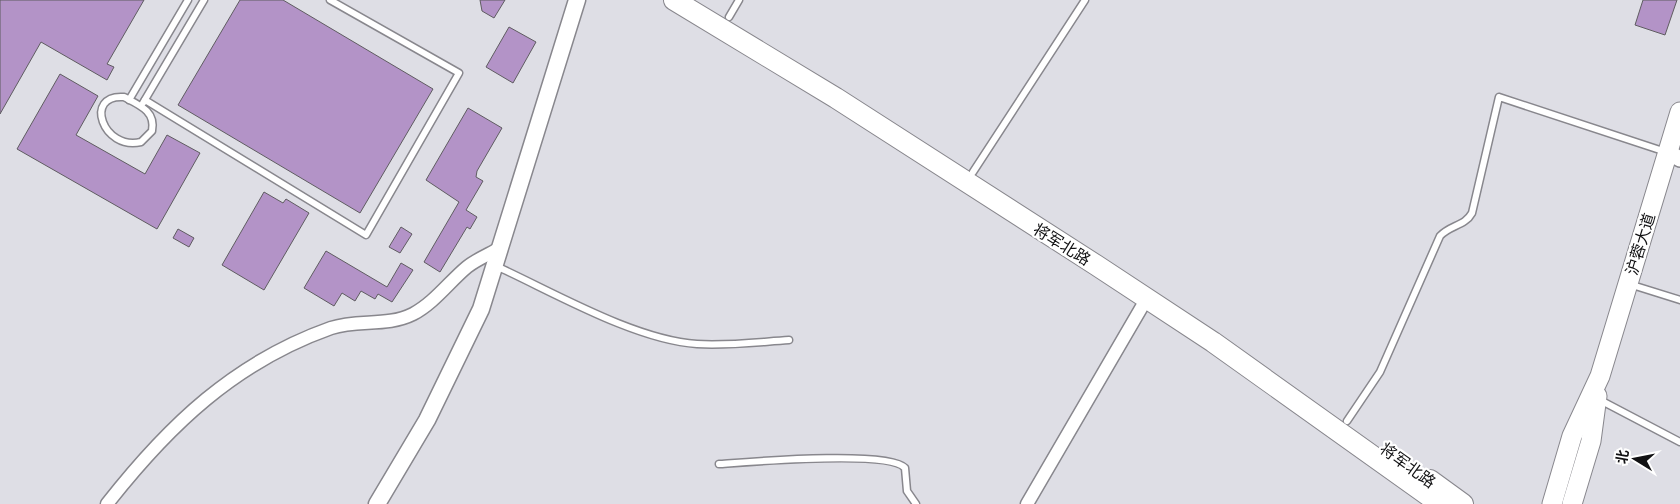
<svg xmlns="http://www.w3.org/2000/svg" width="1680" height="504" viewBox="0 0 1680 504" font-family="Ubuntu,'Noto Sans SC',sans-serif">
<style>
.building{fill:#b393c7;stroke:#5f5c61}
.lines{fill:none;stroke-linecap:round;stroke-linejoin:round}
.service-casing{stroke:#88878d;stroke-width:9}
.minor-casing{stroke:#88878d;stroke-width:15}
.tertiary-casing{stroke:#88878d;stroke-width:18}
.secondary-casing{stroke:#88878d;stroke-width:19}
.primary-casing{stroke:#88878d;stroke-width:21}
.trunk-casing{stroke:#88878d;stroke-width:22}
.service{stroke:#fff;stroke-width:6}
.minor{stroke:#fff;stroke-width:12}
.tertiary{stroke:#fff;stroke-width:15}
.secondary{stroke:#fff;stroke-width:16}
.primary{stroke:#fff;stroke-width:19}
.trunk{stroke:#fff;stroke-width:20}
.labels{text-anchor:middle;stroke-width:4.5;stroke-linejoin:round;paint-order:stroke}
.street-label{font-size:16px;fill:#111113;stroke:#fff}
</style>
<rect width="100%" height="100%" fill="#dedee5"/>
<g class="building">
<path d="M0 0H144L107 64 114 67 107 80 41 42 0 114Z"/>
<path d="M240 0H283L433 89 360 213 178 105Z"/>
<path d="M480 0H505L494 18 482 11Z"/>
<path d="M1643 0H1677L1665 35 1635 25Z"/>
<path d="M509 27 536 42 513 83 486 67Z"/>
<path d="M60 74 98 96 76 135 145 174 167 135 200 153 157 229 17 149Z"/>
<path d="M468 108 502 128 477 171 476 177 483 181 466 210 477 217 470 229 467 227 440 272 424 262 459 202 426 180Z"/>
<path d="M264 192 283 203 286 199 309 213 264 290 222 265Z"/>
<path d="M401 227 412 234 400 253 389 247Z"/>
<path d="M178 229 194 238 189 247 173 238Z"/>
<path d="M326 251 387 287 401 263 413 270 392 302 378 294 375 299 361 291 355 301 342 293 334 306 304 288Z"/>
</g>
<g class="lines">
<defs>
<g id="service">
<path d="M729 17 739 0"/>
<path d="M124 97C139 105 156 111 152 131L141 142C103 151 83 94 124 97Z"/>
<path d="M129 100 188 0"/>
<path d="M145 100 366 235 459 73 330 0"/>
<path d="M143 103 204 0"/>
<path d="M973 172 1085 0"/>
<path d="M496 266C553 292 635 340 697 344 727 346 759 342 789 340"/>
<path d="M1629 284 1680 300"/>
<path d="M1598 399 1680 442"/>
<path d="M1347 421 1380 372 1440 236C1450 225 1465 226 1472 213L1499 97 1666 152"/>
<path d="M719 464C748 462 890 450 905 468L907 491 916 504"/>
</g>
<g id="minor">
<path d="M107 504C169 425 235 362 331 328 358 319 387 327 413 314 434 303 449 282 467 267 477 259 490 254 500 248"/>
<path d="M1027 504 1147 298"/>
</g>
<path id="tertiary" d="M1668 152 1680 159"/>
<path id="secondary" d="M377 504 427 420 481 309 577 0"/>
<g id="primary">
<path d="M1552 504 1572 436 1600 376 1680 112"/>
<path d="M1572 504 1591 441 1597 396"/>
</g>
<g id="trunk">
<path d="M674 0 836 98 1096 265 1213 342 1440 504"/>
<path d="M1430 480 1463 504"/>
</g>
</defs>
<use href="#service" class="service-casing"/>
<use href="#minor" class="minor-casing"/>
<use href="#tertiary" class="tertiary-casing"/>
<use href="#secondary" class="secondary-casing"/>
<use href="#primary" class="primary-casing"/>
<use href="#trunk" class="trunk-casing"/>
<use href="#service" class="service"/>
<use href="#minor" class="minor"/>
<use href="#tertiary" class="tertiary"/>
<use href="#secondary" class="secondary"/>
<use href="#primary" class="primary"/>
<use href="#trunk" class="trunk"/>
</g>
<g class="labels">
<g class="street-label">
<text transform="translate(1062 244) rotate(32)" y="6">将军北路</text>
<text transform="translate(1640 244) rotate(-73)" y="6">沪蓉大道</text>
<text transform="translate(1408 465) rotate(36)" y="6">将军北路</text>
</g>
</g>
<g transform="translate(1635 459) rotate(280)" stroke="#ffffff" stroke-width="4" paint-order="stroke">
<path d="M0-4L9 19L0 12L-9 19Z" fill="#111113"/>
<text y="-8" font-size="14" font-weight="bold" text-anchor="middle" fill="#111113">北</text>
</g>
</svg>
